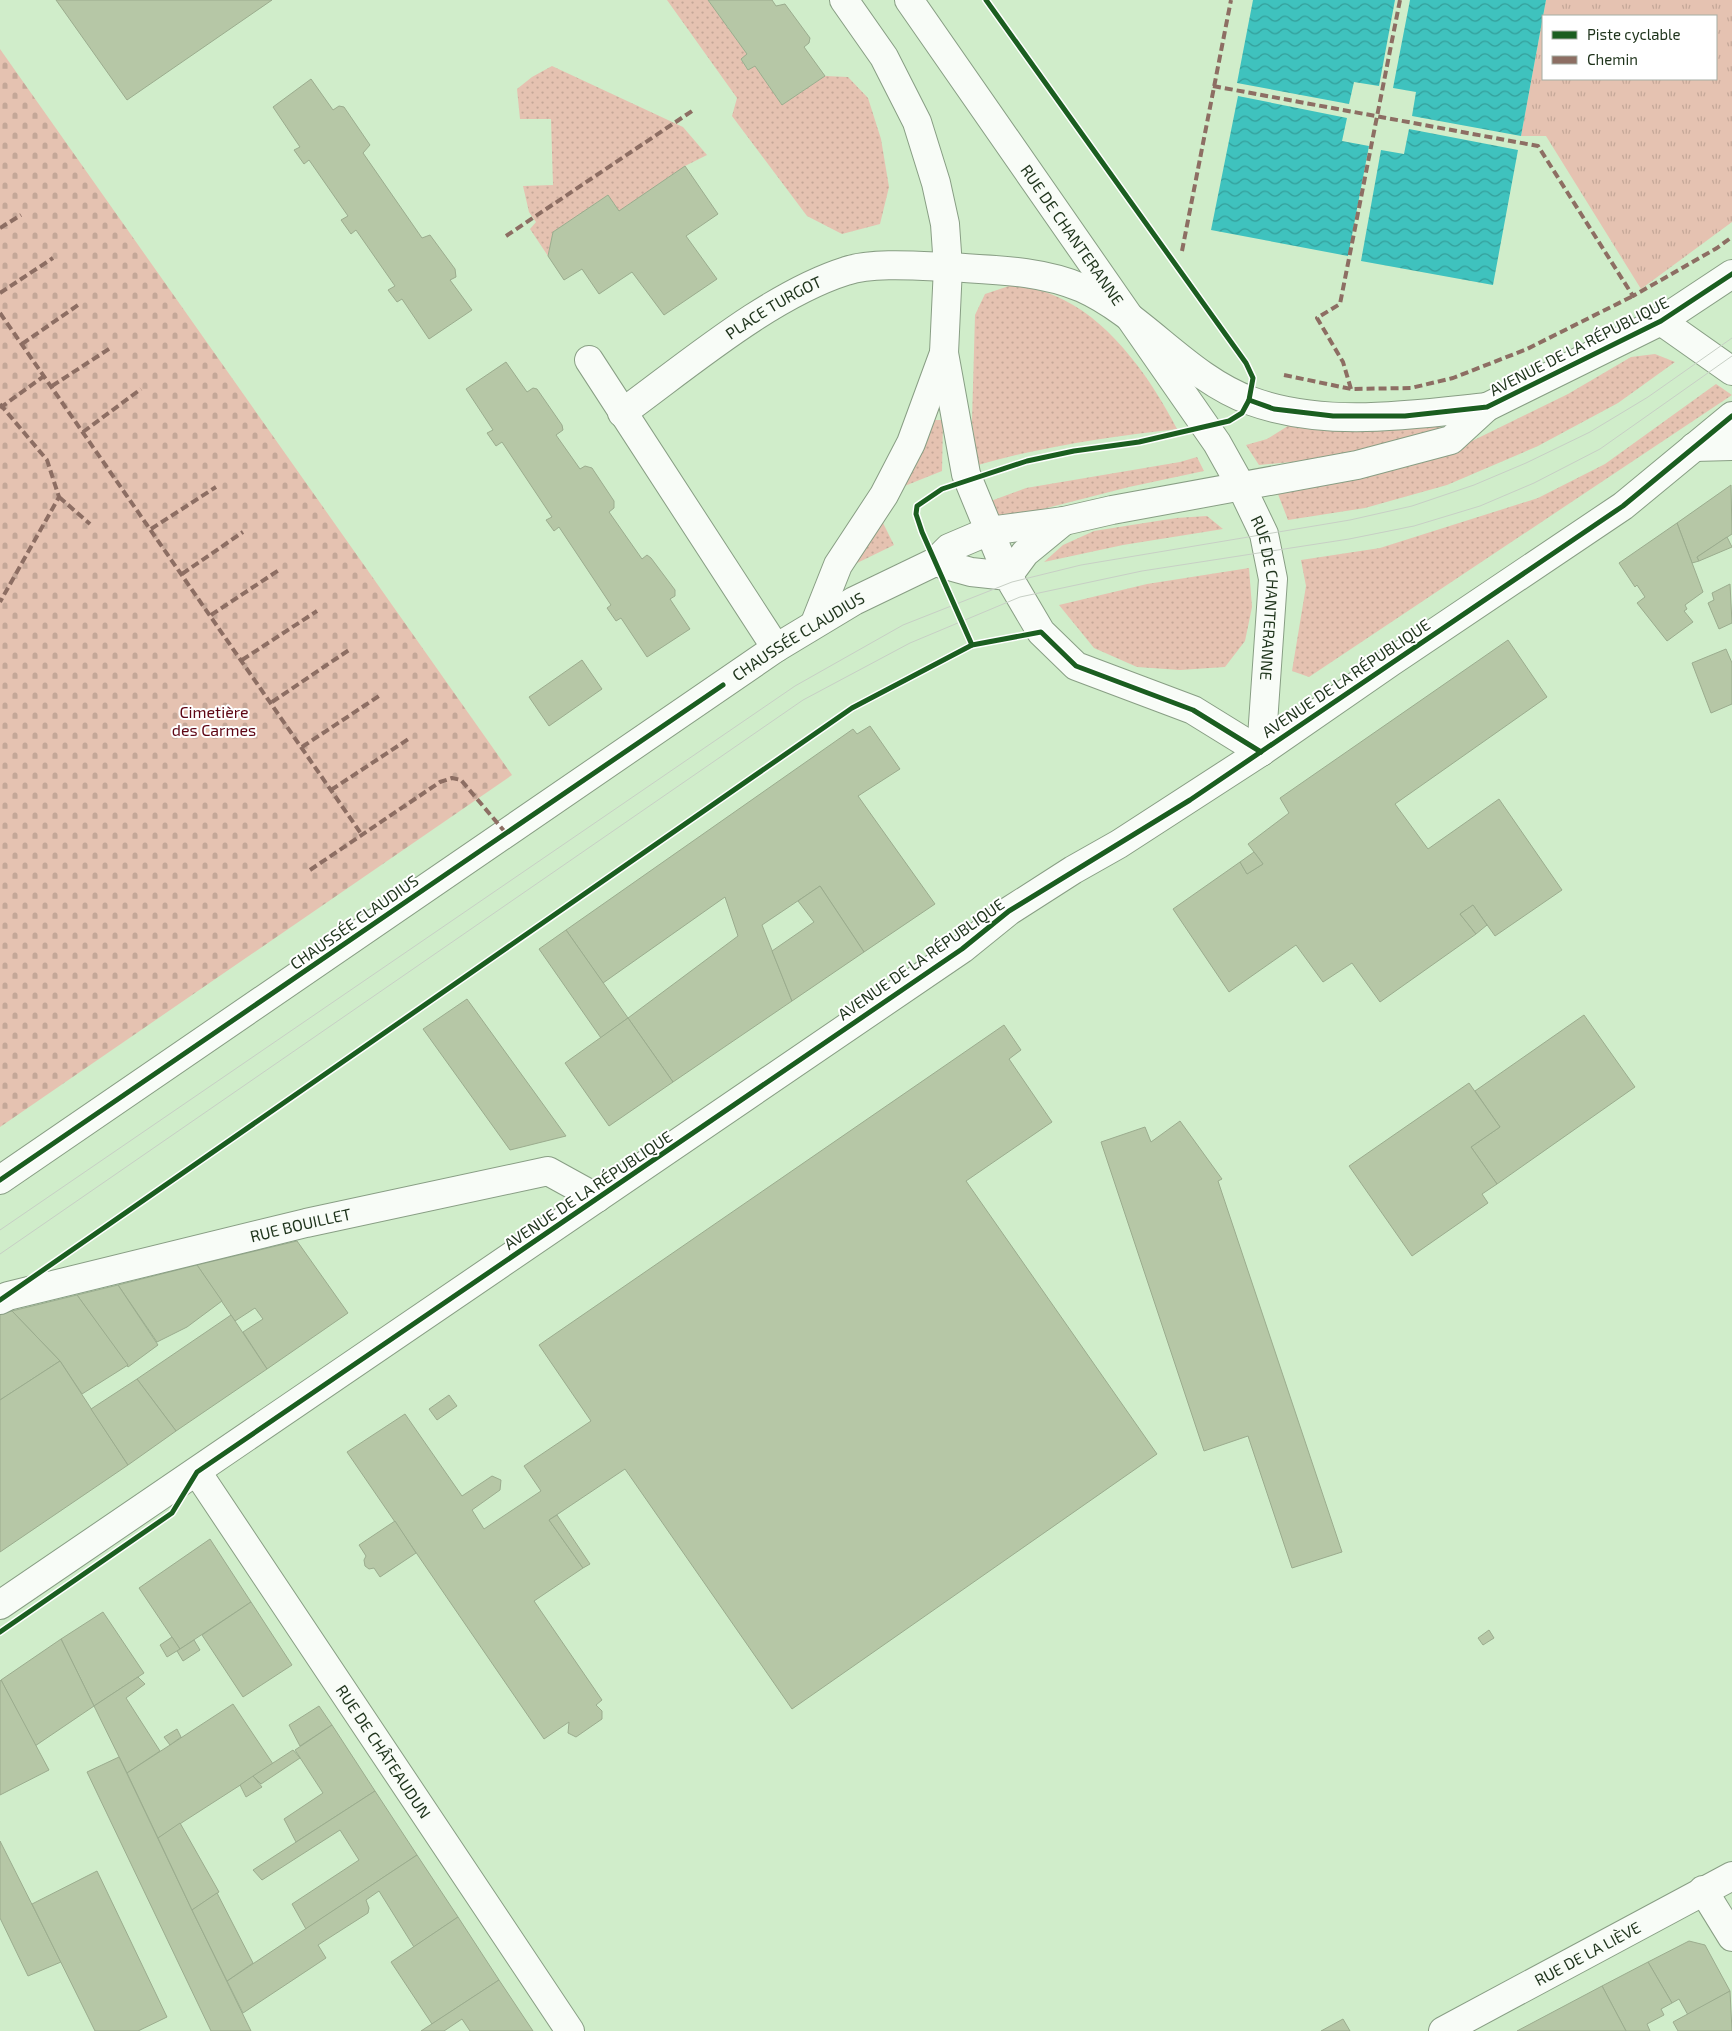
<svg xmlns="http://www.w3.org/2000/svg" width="1732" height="2031" viewBox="0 0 1732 2031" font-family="'Exo 2',sans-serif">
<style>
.grass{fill:url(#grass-dots)}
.cemetery{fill:url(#cemetery-stones)}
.park{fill:url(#park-tufts);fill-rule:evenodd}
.water{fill:url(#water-waves)}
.building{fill:#b6c7a6;stroke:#9bac8e}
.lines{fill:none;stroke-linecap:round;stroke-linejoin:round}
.street-casing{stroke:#889e84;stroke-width:30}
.secondary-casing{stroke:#889e84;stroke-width:30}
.primary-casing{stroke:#889e84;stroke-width:30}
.street{stroke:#f8fcf7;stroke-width:28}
.secondary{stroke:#f8fcf7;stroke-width:28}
.primary{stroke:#f8fcf7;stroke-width:28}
.tram{stroke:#c7cfc5;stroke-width:1}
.quiet{stroke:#8d6e63;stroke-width:4;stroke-dasharray:8 4;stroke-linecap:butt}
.cycleway-casing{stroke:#fff;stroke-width:8}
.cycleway{stroke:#1b5e20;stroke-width:5}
.labels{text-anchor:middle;stroke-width:4;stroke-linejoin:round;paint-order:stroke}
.street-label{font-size:16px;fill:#1e331b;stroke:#fff}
.park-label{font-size:16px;fill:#5e0614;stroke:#fff}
</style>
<defs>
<pattern id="grass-dots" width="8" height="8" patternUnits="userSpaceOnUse" patternTransform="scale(1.25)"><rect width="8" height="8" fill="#e5c2b1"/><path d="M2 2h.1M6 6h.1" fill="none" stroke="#c4a798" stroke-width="1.8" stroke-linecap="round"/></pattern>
<pattern id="cemetery-stones" width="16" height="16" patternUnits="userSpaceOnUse" patternTransform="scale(1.25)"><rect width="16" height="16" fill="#e5c2b1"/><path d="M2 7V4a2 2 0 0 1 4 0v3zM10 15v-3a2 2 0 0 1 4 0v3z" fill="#c4a798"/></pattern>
<pattern id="park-tufts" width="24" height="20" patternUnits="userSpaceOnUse" patternTransform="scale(1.25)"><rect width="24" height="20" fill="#e5c2b1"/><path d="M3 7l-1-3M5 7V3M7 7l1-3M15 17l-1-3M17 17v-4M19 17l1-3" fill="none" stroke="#c4a798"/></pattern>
<pattern id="water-waves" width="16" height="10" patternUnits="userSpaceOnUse" patternTransform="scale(1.25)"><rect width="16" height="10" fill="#3fc2be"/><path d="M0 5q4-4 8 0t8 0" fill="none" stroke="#349e9a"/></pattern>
</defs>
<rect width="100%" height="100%" fill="#d0edca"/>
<g class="grass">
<path d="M667 0H708L747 54 741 60 748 70 755 66 782 105 825 76 848 77 868 98 881 139 889 187 880 224 842 234 807 216 732 116 737 98Z"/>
<path d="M552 66 683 127 707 155 685 166 619 211 608 195 553 232 548 256 530 229 536 222 529 212 523 186 553 185 551 119H520L517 89 532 77Z"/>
<path d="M1012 285C1030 288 1048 291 1064 300 1113 324 1153 382 1177 429 1109 437 1044 446 978 465L972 422 975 315 985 294Z"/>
<path d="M1655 354 1675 362 1618 403 1538 446 1447 485 1365 508 1288 520 1276 489 1374 471 1472 441 1568 394 1631 357Z"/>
<path d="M1716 384 1732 395 1309 677 1292 671 1306 586 1301 560 1380 548 1538 498 1605 464Z"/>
<path d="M930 420H943L942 471 902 487Z"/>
<path d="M1291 424H1433L1441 427 1439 433 1324 459 1259 465 1246 445 1267 439Z"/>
<path d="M1197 457 1204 471 1129 487 996 521 988 502 1026 488 1180 462Z"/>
<path d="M1207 516 1223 529 1123 545 1044 562 1063 545 1094 531 1176 518Z"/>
<path d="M882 521 894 545 853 565Z"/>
<path d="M1249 568 1252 607 1245 641 1225 667 1180 670 1137 667 1094 648 1059 605 1147 584Z"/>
</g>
<path class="cemetery" d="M0 49 512 775 0 1127Z"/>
<path class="park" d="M1546 0H1732V222L1641 289 1546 136H1521ZM1543 16H1716V79H1543Z"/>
<g class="water">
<path d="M1253 0H1395L1379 86 1354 82 1349 104 1237 83Z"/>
<path d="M1410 0H1546L1521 136 1412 116 1416 92 1393 88Z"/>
<path d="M1238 96 1347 118 1342 141 1369 146 1348 256 1211 230Z"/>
<path d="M1409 129 1518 150 1493 285 1361 261 1381 150 1404 154Z"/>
</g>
<g class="building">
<path d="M56 0H272L127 100Z"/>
<path d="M708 0H772L776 6 785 4 810 38 809 43 804 47 825 76 782 105 755 66 748 70 741 59 747 54Z"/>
<path d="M311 79 333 110 339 106 344 107 370 145 363 153 422 238 430 235 455 269 456 277 450 280 472 310 429 339 402 299 397 302 388 290 395 286 356 230 351 234 341 220 348 216 309 160 304 164 294 150 300 147 273 107Z"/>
<path d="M685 166 718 214 686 236 717 279 664 315 632 272 599 294 582 269 564 280 548 256 553 232 608 195 619 211Z"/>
<path d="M506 362 527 392 533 388 537 389 562 425 563 430 556 435 580 469 585 466 592 468 614 501V508L609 512 642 559 647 555 651 558 675 590V596L670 599 690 629 647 657 621 618 616 621 607 608 611 605 559 527 554 531 546 520 552 517 502 442 496 446 487 433 493 430 466 389Z"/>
<path d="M1731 485 1732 534 1697 557 1699 561 1692 563 1677 523Z"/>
<path d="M1677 523 1703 592 1685 605 1687 609 1684 611 1693 622 1667 641 1637 603 1645 597 1637 585 1635 587 1619 563Z"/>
<path d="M1727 537 1732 547 1699 561 1697 557Z"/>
<path d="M1730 584 1732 623 1719 629 1708 603 1714 600 1712 593Z"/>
<path d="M1508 640 1547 697 1395 804 1428 849 1499 799 1562 890 1495 936 1473 905 1460 914 1476 934 1380 1002 1352 963 1323 982 1296 945 1229 992 1173 909 1240 862 1247 874 1263 864 1248 844 1289 813 1280 798Z"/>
<path d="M1726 649 1732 663V704L1711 713 1692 663Z"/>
<path d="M582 660 602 689 549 726 529 697Z"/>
<path d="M870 726 900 769 858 796 935 904 864 952 820 886 762 925 792 1001 673 1082 628 1018 738 936 725 897 603 983 566 930 853 729 857 734Z"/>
<path d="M1254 852 1263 864 1247 874 1240 862Z"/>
<path d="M820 886 864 952 792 1001 772 951 814 922 798 901Z"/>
<path d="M1473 905 1487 925 1476 934 1460 914Z"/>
<path d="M566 930 628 1018 601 1038 539 949Z"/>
<path d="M467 999 566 1136 510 1150 423 1029Z"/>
<path d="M1584 1015 1635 1087 1497 1184 1471 1147 1500 1127 1475 1091Z"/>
<path d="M628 1018 673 1082 609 1126 565 1063Z"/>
<path d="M1004 1025 1021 1050 1009 1059 1052 1122 966 1181 1157 1454 792 1709 625 1469 549 1520 583 1568 534 1601 602 1700 596 1705 602 1711V1719L576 1737 568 1733 569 1722 544 1739 347 1452 405 1414 462 1496 492 1476 501 1480 500 1490 472 1510 484 1529 541 1491 524 1466 591 1421 539 1345Z"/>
<path d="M1469 1083 1500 1127 1471 1147 1497 1184 1482 1194 1488 1203 1412 1256 1349 1166Z"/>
<path d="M1180 1121 1222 1179 1218 1181 1342 1552 1292 1568 1248 1436 1204 1451 1101 1142 1145 1127 1151 1142Z"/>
<path d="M297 1241 348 1313 267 1369 243 1332 263 1319 255 1308 235 1321 197 1265Z"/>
<path d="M197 1265 222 1301 187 1327 157 1342 118 1285Z"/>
<path d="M118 1285 158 1345 128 1367 77 1295Z"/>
<path d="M77 1295 128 1365 82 1394 60 1361 12 1311Z"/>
<path d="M12 1311 60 1361 0 1400V1314Z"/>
<path d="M231 1315 267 1369 176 1431 137 1379Z"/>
<path d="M60 1361 128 1465 0 1552V1400Z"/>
<path d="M137 1379 176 1431 128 1465 91 1409Z"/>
<path d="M449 1395 457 1406 437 1420 429 1409Z"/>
<path d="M557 1515 590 1564 583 1568 549 1520Z"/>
<path d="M395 1521 416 1553 380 1577 374 1568 369 1569 365 1566 364 1560 366 1556 359 1545Z"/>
<path d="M210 1539 251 1602 180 1649 139 1588Z"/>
<path d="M251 1602 292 1665 243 1697 202 1635Z"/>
<path d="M103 1612 144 1673 94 1706 61 1639Z"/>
<path d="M1489 1630 1494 1638 1483 1645 1478 1638Z"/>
<path d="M172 1637 180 1649 167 1657 160 1645Z"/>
<path d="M61 1639 94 1706 35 1746 1 1680Z"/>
<path d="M194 1640 200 1650 183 1661 177 1651Z"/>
<path d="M138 1677 145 1684 126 1698 160 1751 127 1773 94 1706Z"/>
<path d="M1 1680 49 1770 0 1795V1681Z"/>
<path d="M233 1704 273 1764 158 1838 127 1773Z"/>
<path d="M319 1706 332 1725 300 1746 289 1725Z"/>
<path d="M332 1725 375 1791 296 1842 284 1819 323 1793 295 1750Z"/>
<path d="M177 1729 181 1737 170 1745 164 1737Z"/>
<path d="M293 1750 300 1758 261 1784 253 1776Z"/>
<path d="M119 1757 192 1910 251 2031H211L87 1772Z"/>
<path d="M253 1776 262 1787 246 1797 240 1785Z"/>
<path d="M375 1791 417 1855 306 1929 292 1904 359 1860 340 1830 262 1880 253 1870Z"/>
<path d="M180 1823 219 1892 192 1910 158 1838Z"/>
<path d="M0 1841 61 1962 28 1976 0 1918Z"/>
<path d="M417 1855 458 1917 414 1947 379 1891 366 1900 369 1908 368 1913 318 1945 326 1958 243 2013 227 1981Z"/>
<path d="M97 1871 167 2017 138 2031H95L32 1904Z"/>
<path d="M217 1893 253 1963 227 1981 192 1910Z"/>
<path d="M458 1917 499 1980 432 2024 391 1962Z"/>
<path d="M1689 1941 1705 1945 1730 1991 1688 2015 1679 1999 1672 2003 1648 1962Z"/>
<path d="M1648 1962 1672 2003 1661 2009 1664 2015 1647 2024 1650 2031H1626L1602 1986Z"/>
<path d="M499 1980 533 2031H470L462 2019 444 2031H421Z"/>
<path d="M1602 1986 1626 2031H1517Z"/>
<path d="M1730 1991 1732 2031H1678L1673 2022Z"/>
<path d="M1343 2019 1350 2031H1321Z"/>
</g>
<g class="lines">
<defs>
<g id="street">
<path d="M1661 321 1732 371"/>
<path d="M589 360 776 648"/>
<path id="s1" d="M622 413C688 365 770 295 846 271 872 262 921 266 948 267"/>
<path d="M1694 447 1732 446"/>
<path id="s2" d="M0 1300 8 1296 306 1223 548 1171 597 1198"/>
<path d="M1703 1890 1732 1937"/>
<path id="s3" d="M1443 2031 1732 1876"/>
</g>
<g id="secondary">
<path d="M948 267C993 270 1040 270 1082 288 1144 316 1186 377 1251 401 1325 428 1410 415 1487 407"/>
<path d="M944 353 966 474 1008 576 1025 553 1064 521"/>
<path d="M935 562 949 548 989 531 1064 521 1112 510 1357 465 1451 440 1487 407 1661 321 1732 274"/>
<path d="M1261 752 1391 662 1623 506 1732 416"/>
<path id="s4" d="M197 1472 570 2031"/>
</g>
<g id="primary">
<path id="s5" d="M909 0 1217 443 1241 486 1264 534 1273 579 1261 752"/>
<path d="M815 623 838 565 884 495 911 443 944 353 948 267 945 224 936 183 917 122 884 57 844 0"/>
<path id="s6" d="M0 1180 776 648 854 601 935 562 971 572 1008 576 1041 632 1076 666 1193 710 1261 752"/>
<path d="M0 1605 962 949 1009 911 1073 870 1119 844 1261 752"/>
</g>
</defs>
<use href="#street" class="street-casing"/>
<use href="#secondary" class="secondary-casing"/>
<use href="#primary" class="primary-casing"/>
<use href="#street" class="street"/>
<use href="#secondary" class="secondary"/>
<use href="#primary" class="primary"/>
<g class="tram">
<path d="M0 1230 795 686 903 625 1012 582 1081 565 1350 520 1412 506 1474 485 1526 463 1590 432 1648 397 1732 338"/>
<path d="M0 1254 803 700 910 643 1020 597 1142 571 1349 539 1414 526 1480 506 1534 483 1600 449 1732 356"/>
</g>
<g class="quiet">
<path d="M1213 86 1538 146 1633 296 1717 248 1732 237"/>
<path d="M0 228 21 215"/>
<path d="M506 236 695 109"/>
<path d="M1182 251 1231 0"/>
<path d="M0 293 53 258"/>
<path d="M0 313 362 835"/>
<path d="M22 344 81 303"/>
<path d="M1284 375 1351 389 1411 388 1453 378 1527 349 1633 296"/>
<path d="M52 386 112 347"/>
<path d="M1351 389 1343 362 1317 318 1340 304 1400 0"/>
<path d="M0 404 47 460 59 497 0 602"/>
<path d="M0 408 44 376"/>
<path d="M83 432 141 389"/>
<path d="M59 497 90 524"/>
<path d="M151 529 216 487"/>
<path d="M182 574 243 532"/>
<path d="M211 615 279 570"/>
<path d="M242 660 317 611"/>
<path d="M272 702 349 650"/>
<path d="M302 747 382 694"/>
<path d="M331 790 410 738"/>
<path d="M310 870 440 782 452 778 461 780 505 832"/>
</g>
<defs>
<g id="cycleway">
<path d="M1249 400 1274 409 1333 416H1405L1487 407 1661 321 1732 274"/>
<path d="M972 645 922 532 916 514 917 506 942 489 1027 461 1074 451 1139 442 1229 421 1242 413 1249 400 1253 378 1246 363 986 0"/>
<path d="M0 1180C240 1014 482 850 723 685"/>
<path d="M0 1300 852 708 972 645 1041 632 1076 666 1193 710 1261 752"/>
<path d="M0 1632 172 1513 197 1472 962 949 1009 911 1190 800 1623 506 1732 416"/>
</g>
</defs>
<use href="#cycleway" class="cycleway-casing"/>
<use href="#cycleway" class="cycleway"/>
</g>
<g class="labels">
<g class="street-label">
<text dy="6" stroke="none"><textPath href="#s5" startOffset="286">RUE DE CHANTERANNE</textPath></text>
<text dy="6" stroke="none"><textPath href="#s1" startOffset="185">PLACE TURGOT</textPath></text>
<text transform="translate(1579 346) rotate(-27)" y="6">AVENUE DE LA RÉPUBLIQUE</text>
<text dy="6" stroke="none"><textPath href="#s5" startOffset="706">RUE DE CHANTERANNE</textPath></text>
<text dy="6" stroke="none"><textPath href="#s6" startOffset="966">CHAUSSÉE CLAUDIUS</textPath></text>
<text transform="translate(1346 678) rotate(-34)" y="6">AVENUE DE LA RÉPUBLIQUE</text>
<text transform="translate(354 922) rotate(-35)" y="6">CHAUSSÉE CLAUDIUS</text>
<text transform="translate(921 959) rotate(-35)" y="6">AVENUE DE LA RÉPUBLIQUE</text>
<text transform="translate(588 1190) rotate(-34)" y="6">AVENUE DE LA RÉPUBLIQUE</text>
<text dy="6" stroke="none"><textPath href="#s2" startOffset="310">RUE BOUILLET</textPath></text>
<text dy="6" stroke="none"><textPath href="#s4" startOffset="336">RUE DE CHÂTEAUDUN</textPath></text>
<text dy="6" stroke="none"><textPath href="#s3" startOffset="164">RUE DE LA LIÈVE</textPath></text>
</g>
<g class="park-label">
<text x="214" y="718">Cimetière<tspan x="214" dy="18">des Carmes</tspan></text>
</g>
</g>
<rect x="1542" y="15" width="175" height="65" fill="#ffffff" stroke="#a5ada4"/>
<rect x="1552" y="31" width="25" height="8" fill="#1b5e20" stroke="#a5ada4"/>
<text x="1587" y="40" font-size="15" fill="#1e331b">Piste cyclable</text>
<rect x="1552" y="56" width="25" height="8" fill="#8d6e63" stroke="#a5ada4"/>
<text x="1587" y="65" font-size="15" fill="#1e331b">Chemin</text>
</svg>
